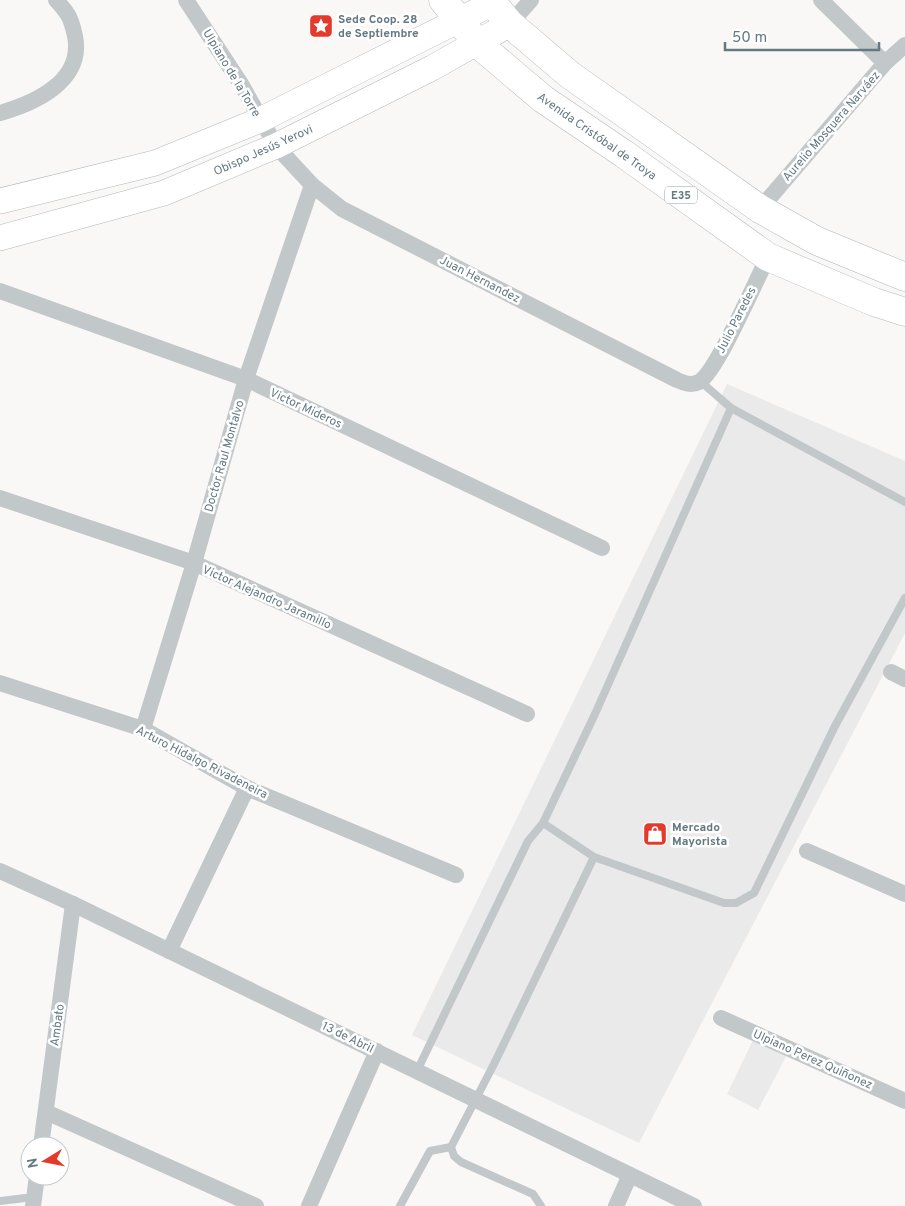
<svg xmlns="http://www.w3.org/2000/svg" width="905" height="1206" viewBox="0 0 905 1206" font-family="Overpass,sans-serif">
<style>
.built{fill:#e9eae9}
.lines{fill:none;stroke-linecap:round;stroke-linejoin:round}
.primary-casing{stroke:#b3babc;stroke-width:26}
.highway-casing{stroke:#b3b8bb;stroke-width:29}
.lane{stroke:#c2c7ca;stroke-width:8}
.street{stroke:#c2c7ca;stroke-width:16}
.primary{stroke:#fff;stroke-width:25}
.highway{stroke:#fff;stroke-width:28}
.labels{text-anchor:middle;stroke-width:5;stroke-linejoin:round;paint-order:stroke}
.shield{fill:#fff;stroke:#92a1a7;stroke-width:1}
.shield-label{font-size:11px;font-weight:bold;fill:#647981}
.poi-label{font-size:12px;font-weight:bold;fill:#647981;stroke:#fff;text-anchor:start}
.street-label{font-size:12px;fill:#647981;stroke:#fff}
</style>
<rect width="100%" height="100%" fill="#f9f8f6"/>
<g class="built">
<path d="M727 384 905 461V633L639 1143 412 1035Z"/>
<path d="M756 1034 790 1049 758 1110 727 1094Z"/>
</g>
<g class="lines">
<defs>
<g id="primary">
<path d="M0 201 155 163 260 120 493 3"/>
<path d="M0 238 164 193 276 146 432 68 510 24"/>
</g>
<g id="highway">
<path d="M443 0 478 44 543 99 624 154 768 257 874 302 905 312"/>
<path d="M490 0 510 24 570 75 760 209 817 241 905 277"/>
</g>
</defs>
<use href="#primary" class="primary-casing"/>
<use href="#highway" class="highway-casing"/>
<g class="lane">
<path d="M700 381 731 408 905 502"/>
<path d="M543 823 594 857 724 903H736L754 893 835 726 905 598"/>
<path d="M417 1071 528 841 543 823 595 714 731 408"/>
<path d="M0 1201 34 1197"/>
<path d="M400 1206 430 1151 451 1147"/>
<path d="M541 1206 533 1194 461 1162 454 1156 451 1147 494 1064 594 857"/>
</g>
<g class="street">
<path d="M186 0 241 84 276 146 312 185 342 209 677 380C684 383 691 386 699 382 717 372 756 280 768 257"/>
<path d="M821 0 885 63"/>
<path d="M510 24 531 0"/>
<path d="M0 113C35 103 84 81 75 36 71 18 69 14 56 0"/>
<path d="M760 209 885 63 905 45"/>
<path d="M0 291 246 379 602 548"/>
<path d="M0 498 194 563 527 714"/>
<path d="M891 672 905 679"/>
<path d="M0 683 143 729 247 788 456 875"/>
<path d="M143 729 194 563 246 379 312 185"/>
<path d="M807 851 905 894"/>
<path d="M0 871 73 904 694 1206"/>
<path d="M169 951 247 788"/>
<path d="M721 1018 905 1101"/>
<path d="M46 1112 256 1206"/>
<path d="M41 1146 73 904"/>
<path d="M33 1206 37 1176"/>
<path d="M309 1206 377 1051"/>
<path d="M616 1206 630 1175"/>
</g>
<use href="#primary" class="primary"/>
<use href="#highway" class="highway"/>
</g>
<defs>
<symbol id="sight-square" viewBox="-11 -11 22 22"><rect x="-9" y="-9" width="18" height="18" rx="4" fill="#e33a2c" stroke="#fff"/><path d="M0-6L1.8-2.2L6-1.7L2.9 1.2L3.7 5.4L0 3.3L-3.7 5.4L-2.9 1.2L-6-1.7L-1.8-2.2Z" fill="#fff"/></symbol>
<symbol id="shop-square" viewBox="-11 -11 22 22"><rect x="-9" y="-9" width="18" height="18" rx="4" fill="#e33a2c" stroke="#fff"/><path d="M-5-2.5h2.3a2.7 3.5 0 0 1 5.4 0H5L5.5 6h-11ZM-1.5-2.5h3a1.5 2.3 0 0 0-3 0Z" fill="#fff"/></symbol>
</defs>
<g fill-rule="evenodd">
<use href="#sight-square" x="307" y="12" width="28" height="28"/>
<use href="#shop-square" x="641" y="820" width="28" height="28"/>
</g>
<g class="labels">
<rect class="shield" x="665" y="186.5" width="32" height="17" rx="4"/>
<g class="shield-label">
<text x="681" y="199">E35</text>
</g>
<g class="poi-label">
<text x="338" y="23">Sede Coop. 28<tspan x="338" dy="14">de Septiembre</tspan></text>
<text x="672" y="831">Mercado<tspan x="672" dy="14">Mayorista</tspan></text>
</g>
<g class="street-label">
<text transform="translate(232 73) rotate(59)" y="4">Ulpiano de la Torre</text>
<text transform="translate(831 126) rotate(-49)" y="4">Aurelio Mosquera Narváez</text>
<text transform="translate(597 136) rotate(35)" y="4">Avenida Cristóbal de Troya</text>
<text transform="translate(263 150) rotate(-24)" y="4">Obispo Jesús Yerovi</text>
<text transform="translate(480 279) rotate(27)" y="4">Juan Hernandez</text>
<text transform="translate(736 320) rotate(-63)" y="4">Julio Paredes</text>
<text transform="translate(306 408) rotate(25)" y="4">Victor Mideros</text>
<text transform="translate(224 456) rotate(-74)" y="4">Doctor Raul Montalvo</text>
<text transform="translate(267 597) rotate(24)" y="4">Victor Alejandro Jaramillo</text>
<text transform="translate(202 762) rotate(27)" y="4">Arturo Hidalgo Rivadeneira</text>
<text transform="translate(57 1025) rotate(-82)" y="4">Ambato</text>
<text transform="translate(348 1037) rotate(26)" y="4">13 de Abril</text>
<text transform="translate(813 1059) rotate(24)" y="4">Ulpiano Perez Quiñonez</text>
</g>
</g>
<g transform="translate(45 1161) rotate(260)"><circle r="24" fill="#ffffff" stroke="#c1c9cd"/>
<path d="M0-4L9 19L0 12L-9 19Z" fill="#e33a2c"/>
<text y="-8" font-size="14" font-weight="bold" text-anchor="middle" fill="#647981">N</text>
</g>
<path d="M725 42v8h154v-8" fill="none" stroke="#647981" stroke-width="2.5"/>
<text x="732" y="42" font-size="15" fill="#647981" stroke="#ffffff" stroke-width="4" paint-order="stroke">50 m</text>
</svg>
